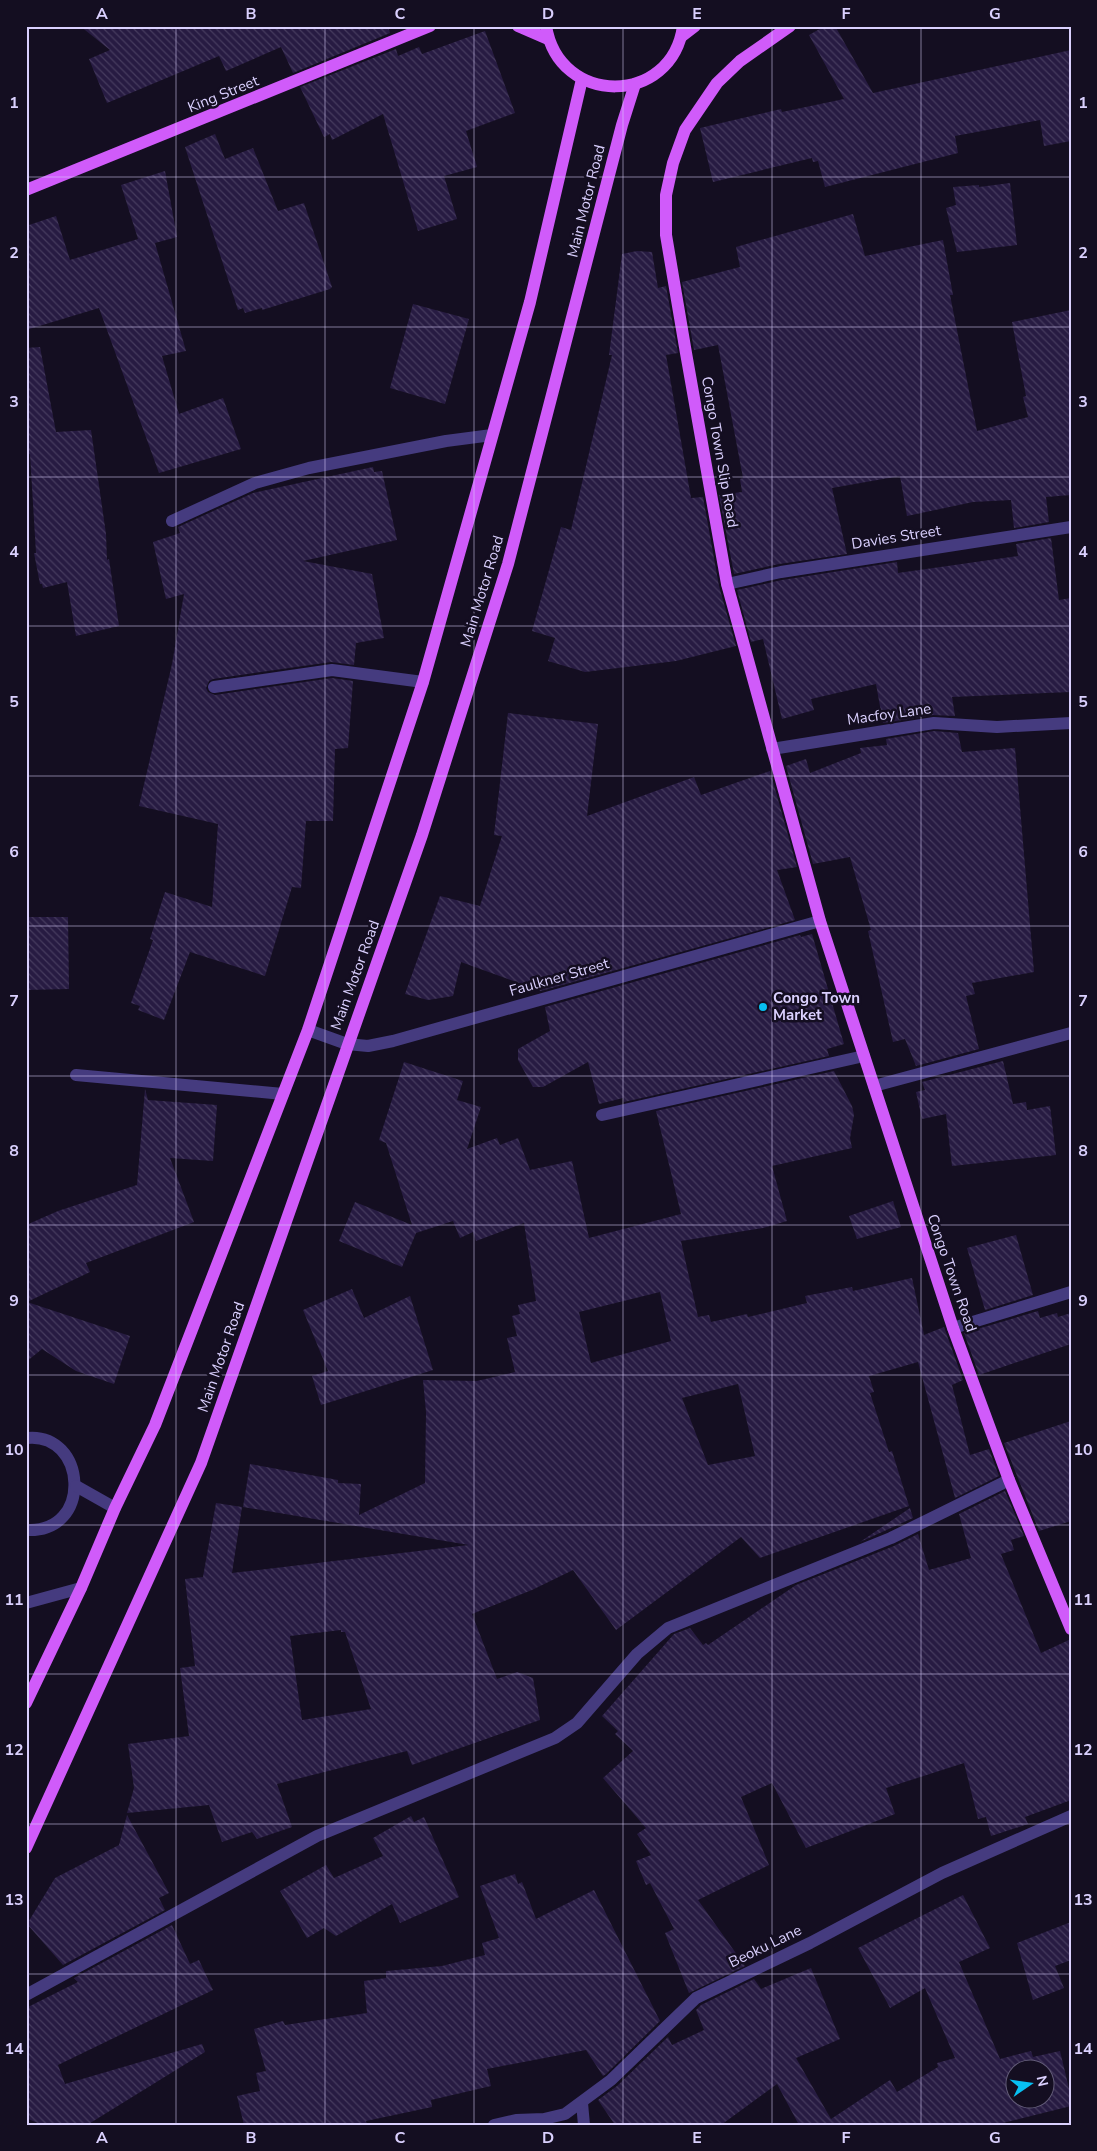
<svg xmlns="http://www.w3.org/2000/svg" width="1097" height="2151" viewBox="0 0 1097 2151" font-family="'Nunito Sans',sans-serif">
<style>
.building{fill:url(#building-back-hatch);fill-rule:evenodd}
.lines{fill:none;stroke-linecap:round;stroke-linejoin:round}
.minor{stroke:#453b7f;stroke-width:12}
.major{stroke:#d05bfa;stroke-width:12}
.grid{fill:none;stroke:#dad0fe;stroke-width:1;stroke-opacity:0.55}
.poi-dot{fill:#08c0f2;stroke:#140e21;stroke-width:2}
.labels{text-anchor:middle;stroke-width:5;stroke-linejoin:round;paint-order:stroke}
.street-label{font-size:15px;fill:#dad0fe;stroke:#140e21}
.poi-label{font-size:15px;font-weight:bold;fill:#dad0fe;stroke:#140e21;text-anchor:start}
.neatline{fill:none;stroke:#dad0fe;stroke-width:2}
.grid-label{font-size:16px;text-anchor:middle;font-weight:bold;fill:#dad0fe}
</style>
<defs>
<pattern id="building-back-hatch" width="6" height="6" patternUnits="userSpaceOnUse" patternTransform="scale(1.25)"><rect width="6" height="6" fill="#271b42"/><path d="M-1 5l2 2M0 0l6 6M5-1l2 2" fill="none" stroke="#463b5e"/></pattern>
</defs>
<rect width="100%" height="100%" fill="#140e21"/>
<g class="building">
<path d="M80 26H388L390 33 293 73 281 47 226 71 219 56 107 103 89 59 110 50Z"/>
<path d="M825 26H835L873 93 1071 50V141L1044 146 1040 120 955 136 958 153 825 187 818 161 813 162 812 158 713 182 700 128 781 109 782 112 844 99 809 35Z"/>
<path d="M485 31 515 113 466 131 477 167 444 176 457 219 418 231 383 114 332 140 330 134 324 137 300 87 396 49 398 56 419 47 422 54Z"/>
<path d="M215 134 225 159 253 148 278 211 304 203 332 287 330 289 262 310V308L245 313 243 308 238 310 185 147Z"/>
<path d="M165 171 177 237 155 243 186 351 162 356 179 414 223 398 241 449 159 473 99 308 26 330V226L56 216 70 260 138 239 121 185Z"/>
<path d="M1010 183 1017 245 957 252 946 208 956 205 953 187 979 185V187Z"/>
<path d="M853 214 865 256 943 240 953 295H950L977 431 1028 417 1023 397 1026 396 1012 322 1071 310V495L1046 497 1049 522 1014 528 1011 500 973 502 907 516 900 476 832 488 847 554 779 564 734 574 719 495 742 492 740 479 743 478 718 345 694 350 682 282 740 267 736 247Z"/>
<path d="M637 251 652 252 658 288 666 286 678 353 666 355 691 498 703 497 719 586 736 646 676 661 585 672 548 661 555 638 532 631 561 527 571 530 612 355H609L622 254Z"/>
<path d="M413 304 469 319 445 404 390 388Z"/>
<path d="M40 347 56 432 91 430 106 534 107 560 109 559 119 626 76 636 67 582 43 588 42 584H40L34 553H36L30 454 26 455V348Z"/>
<path d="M373 467 374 472 382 471 397 540 303 561 372 574 384 638 356 643 354 665 331 662 213 679 209 681 206 688 208 692 215 695 332 678 353 681 348 748 335 749 333 821H306L301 888 292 887 265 976 190 952 164 1020 138 1010 140 1006 131 1003 153 940 150 939 165 892 212 907 218 824 139 806 172 664 184 594 166 599 153 542 180 533 178 527 253 493Z"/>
<path d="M1051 538 1059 600 1071 598V692L952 697 955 716 933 715 883 723 876 684 811 699 814 710 782 719 763 639 751 642 737 590 782 580 897 562 898 573 1018 556 1016 544Z"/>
<path d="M508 713 598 724 587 816 694 777 701 795 770 771 797 867 777 870 795 920 541 991 461 962 453 996 428 1000 405 994 440 896 480 906 502 836 494 835Z"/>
<path d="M934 731 958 733 962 752 1015 748 1034 972 972 983 975 994 966 996 979 1049 916 1066 905 1039 893 1042 868 931 871 930 850 857 813 864 786 766 806 759 810 773 861 753 860 748 887 745 886 739Z"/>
<path d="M26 917H68L69 989 26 990Z"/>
<path d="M812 934 844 1044 827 1049 829 1056 624 1102 623 1098 599 1104 588 1062 543 1087H533L518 1060V1049L550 1031 545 1007 800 935 801 937Z"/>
<path d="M1003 1061 1013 1104 1026 1102 1027 1110 1050 1106 1056 1155 952 1166 946 1114 922 1119 916 1092 925 1090 922 1082Z"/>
<path d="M404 1062 463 1081 457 1100 481 1107 467 1149 497 1138 500 1145 518 1138 530 1170 572 1161 589 1238 681 1214 656 1111 834 1071 852 1106 854 1115 850 1138 852 1148 772 1166 787 1221 763 1228 681 1241 698 1317 709 1315 711 1322 747 1314 748 1317 807 1303 805 1296 852 1287 853 1291 912 1278 924 1335 944 1327 963 1380 952 1385 970 1455 989 1449 999 1476 955 1498 918 1362 869 1376 874 1392 870 1393 889 1452 892 1451 909 1506 760 1558 741 1537 616 1630 573 1570 532 1590 472 1614 497 1679 517 1672 533 1678 540 1720 412 1765 407 1751 277 1784 292 1827 257 1839 252 1832 222 1842 209 1805 127 1813 134 1788 128 1744 189 1736 180 1668 195 1666 185 1579 203 1577 216 1503 242 1507 232 1573 469 1545 243 1507 250 1464 338 1480V1483L361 1484 359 1515 425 1483 426 1412 423 1380 477 1381 515 1372 507 1338 517 1336 512 1316 520 1314 518 1305 536 1301 524 1223 476 1241 473 1232 460 1238 453 1221 416 1233 402 1267 339 1241 355 1202 412 1225 386 1143 379 1140ZM660 1292 671 1341 591 1363 579 1312ZM738 1384 755 1456 708 1465 682 1398ZM341 1630V1632H345L371 1709 302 1720 290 1636Z"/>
<path d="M145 1089 148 1100 217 1105 213 1161 170 1158 194 1222 86 1263 90 1272 27 1302 130 1336 114 1384 76 1371 42 1349 26 1362V1225L58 1211 137 1185Z"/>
<path d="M893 1201 901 1227 857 1239 849 1216Z"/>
<path d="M1016 1235 1033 1295 985 1310 967 1248Z"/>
<path d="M352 1289 364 1318 410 1296 433 1370 321 1405 312 1376 328 1371 303 1310Z"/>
<path d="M1038 1311 1040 1318 1057 1313 1058 1317 1071 1313V1344L979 1375 964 1333Z"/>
<path d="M1071 1421V1521L1039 1531 1004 1443Z"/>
<path d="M1005 1491 1024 1536 1011 1540 1014 1550 1001 1554 1041 1653 1071 1639V1800L1025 1817 1028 1824 991 1836 986 1817 978 1819 964 1763 886 1788 895 1814 806 1848 772 1783 741 1797 769 1865 698 1900 745 1966 689 1993 665 1933 674 1929 650 1883 646 1885 636 1861 651 1855 637 1834 646 1828 603 1778 633 1751 615 1734 618 1731 602 1716 674 1634 690 1628 703 1645 706 1643 708 1645 796 1585 894 1546 918 1534 929 1570 971 1558 959 1514Z"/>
<path d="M910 1508 913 1518 860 1542Z"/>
<path d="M127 1815 169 1893 159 1898 165 1910 63 1965 27 1924 55 1878 119 1845Z"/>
<path d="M411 1816 414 1822 424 1817 459 1897 400 1923 392 1904 336 1936 324 1928 307 1938 280 1891 326 1865 334 1878 383 1856 373 1838Z"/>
<path d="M515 1874 518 1884 522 1882 536 1919 594 1890 660 2021 606 2074 603 2076 586 2050 487 2069 491 2086 431 2100 432 2107 366 2121 367 2125H244L237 2096 260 2091 256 2073 266 2071 254 2029 283 2021 285 2025 367 2013 364 1981 386 1978V1971L442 1966 485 1955 482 1943 499 1938 480 1886Z"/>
<path d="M963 1895 990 1948 959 1962 1000 2059 1031 2051 1033 2057 1060 2051 1071 2097V2106L995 2125H799L777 2084 721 2125H615L598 2100 617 2086 668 2037 672 2045 704 2030 696 2010 701 2005 754 1979 761 1989 811 1968 840 2039 796 2058 831 2119 890 2080 897 2092 938 2067 937 2063 955 2058 925 1988 890 2008 858 1948ZM1014 2068H1044V2098H1014Z"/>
<path d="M1071 1922V1960L1055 1966 1064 1988 1033 2000 1017 1943Z"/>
<path d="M172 1925 190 1964 199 1960 213 1990 58 2065 65 2084 202 2044 205 2052 87 2125H42L26 2118V2008L78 1982 74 1978Z"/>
</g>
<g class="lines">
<g class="minor">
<path d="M172 521 255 483 309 468 446 441 492 435"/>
<path d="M727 584 781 572 1071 527"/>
<path d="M214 687 332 670 423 682"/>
<path d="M772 749 934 723 997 727 1071 723"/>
<path d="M308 1030 347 1044 368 1046 393 1041 820 921"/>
<path d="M76 1075 283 1094"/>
<path d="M874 1086 1071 1033"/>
<path d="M602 1115 864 1056"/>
<path d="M953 1328 1071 1292"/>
<path d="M26 1438C87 1431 94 1534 26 1530"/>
<path d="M76 1486 115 1508"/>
<path d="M26 1603 81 1588"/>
<path d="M26 1995 317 1836 555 1738 577 1723 637 1654 668 1628 891 1538 1009 1480"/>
<path d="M582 2103 584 2125"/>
<path d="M494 2125 516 2120 544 2119 565 2114 611 2080 696 1998 810 1943 942 1873 1071 1816"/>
</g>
<g class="major">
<path d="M518 26 548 39"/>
<path d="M546 26C559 107 672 106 683 26"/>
<path d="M790 26 740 61 717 83 685 130 673 163 666 195V235L686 353 727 584 820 921 953 1328 1009 1480 1071 1629"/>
<path d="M682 36 695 26"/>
<path d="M26 190 430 26"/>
<path d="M26 1703 81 1588 115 1508 155 1425 308 1030 423 682 530 302 582 79"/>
<path d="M26 1848 201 1463 422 835 508 564 622 125 635 84"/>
</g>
</g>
<path class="grid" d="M176 26V2125M325 26V2125M474 26V2125M623 26V2125M772 26V2125M921 26V2125M26 177H1071M26 327H1071M26 477H1071M26 626H1071M26 776H1071M26 926H1071M26 1076H1071M26 1225H1071M26 1375H1071M26 1525H1071M26 1674H1071M26 1824H1071M26 1974H1071"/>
<circle class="poi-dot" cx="763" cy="1007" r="5"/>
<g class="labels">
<g class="street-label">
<text transform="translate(223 94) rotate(-22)" y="5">King Street</text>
<text transform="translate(586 201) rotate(-76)" y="5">Main Motor Road</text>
<text transform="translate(720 452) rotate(80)" y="5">Congo Town Slip Road</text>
<text transform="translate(896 537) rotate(-9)" y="5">Davies Street</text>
<text transform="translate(482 591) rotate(-73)" y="5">Main Motor Road</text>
<text transform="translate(889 714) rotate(-8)" y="5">Macfoy Lane</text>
<text transform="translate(355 975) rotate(-70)" y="5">Main Motor Road</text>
<text transform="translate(559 977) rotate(-16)" y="5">Faulkner Street</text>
<text transform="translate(952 1273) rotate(71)" y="5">Congo Town Road</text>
<text transform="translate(221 1357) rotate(-71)" y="5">Main Motor Road</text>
<text transform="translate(765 1946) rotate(-26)" y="5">Beoku Lane</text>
</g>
<g class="poi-label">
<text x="773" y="1003">Congo Town<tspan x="773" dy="17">Market</tspan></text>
</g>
</g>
<rect width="1097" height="2151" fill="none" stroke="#140e21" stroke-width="55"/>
<g transform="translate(1030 2084) rotate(77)"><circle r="24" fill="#140e21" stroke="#635c79"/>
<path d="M0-4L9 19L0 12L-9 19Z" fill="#08c0f2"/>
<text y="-8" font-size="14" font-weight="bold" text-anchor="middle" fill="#dad0fe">N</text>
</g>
<rect x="28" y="28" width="1042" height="2096" class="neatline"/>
<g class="grid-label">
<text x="102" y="19">A</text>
<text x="251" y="19">B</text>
<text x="400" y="19">C</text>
<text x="548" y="19">D</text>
<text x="697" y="19">E</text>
<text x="846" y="19">F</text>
<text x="995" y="19">G</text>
<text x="14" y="108">1</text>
<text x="1083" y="108">1</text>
<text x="14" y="258">2</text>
<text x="1083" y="258">2</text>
<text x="14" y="407">3</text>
<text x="1083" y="407">3</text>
<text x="14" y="557">4</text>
<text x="1083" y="557">4</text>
<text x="14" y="707">5</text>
<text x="1083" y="707">5</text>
<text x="14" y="857">6</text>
<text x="1083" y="857">6</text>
<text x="14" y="1006">7</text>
<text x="1083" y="1006">7</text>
<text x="14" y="1156">8</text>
<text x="1083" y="1156">8</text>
<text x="14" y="1306">9</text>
<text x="1083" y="1306">9</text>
<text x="14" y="1455">10</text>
<text x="1083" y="1455">10</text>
<text x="14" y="1605">11</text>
<text x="1083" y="1605">11</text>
<text x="14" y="1755">12</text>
<text x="1083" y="1755">12</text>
<text x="14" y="1905">13</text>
<text x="1083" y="1905">13</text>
<text x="14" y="2054">14</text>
<text x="1083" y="2054">14</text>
<text x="102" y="2143">A</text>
<text x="251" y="2143">B</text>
<text x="400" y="2143">C</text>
<text x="548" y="2143">D</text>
<text x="697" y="2143">E</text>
<text x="846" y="2143">F</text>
<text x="995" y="2143">G</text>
</g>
</svg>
